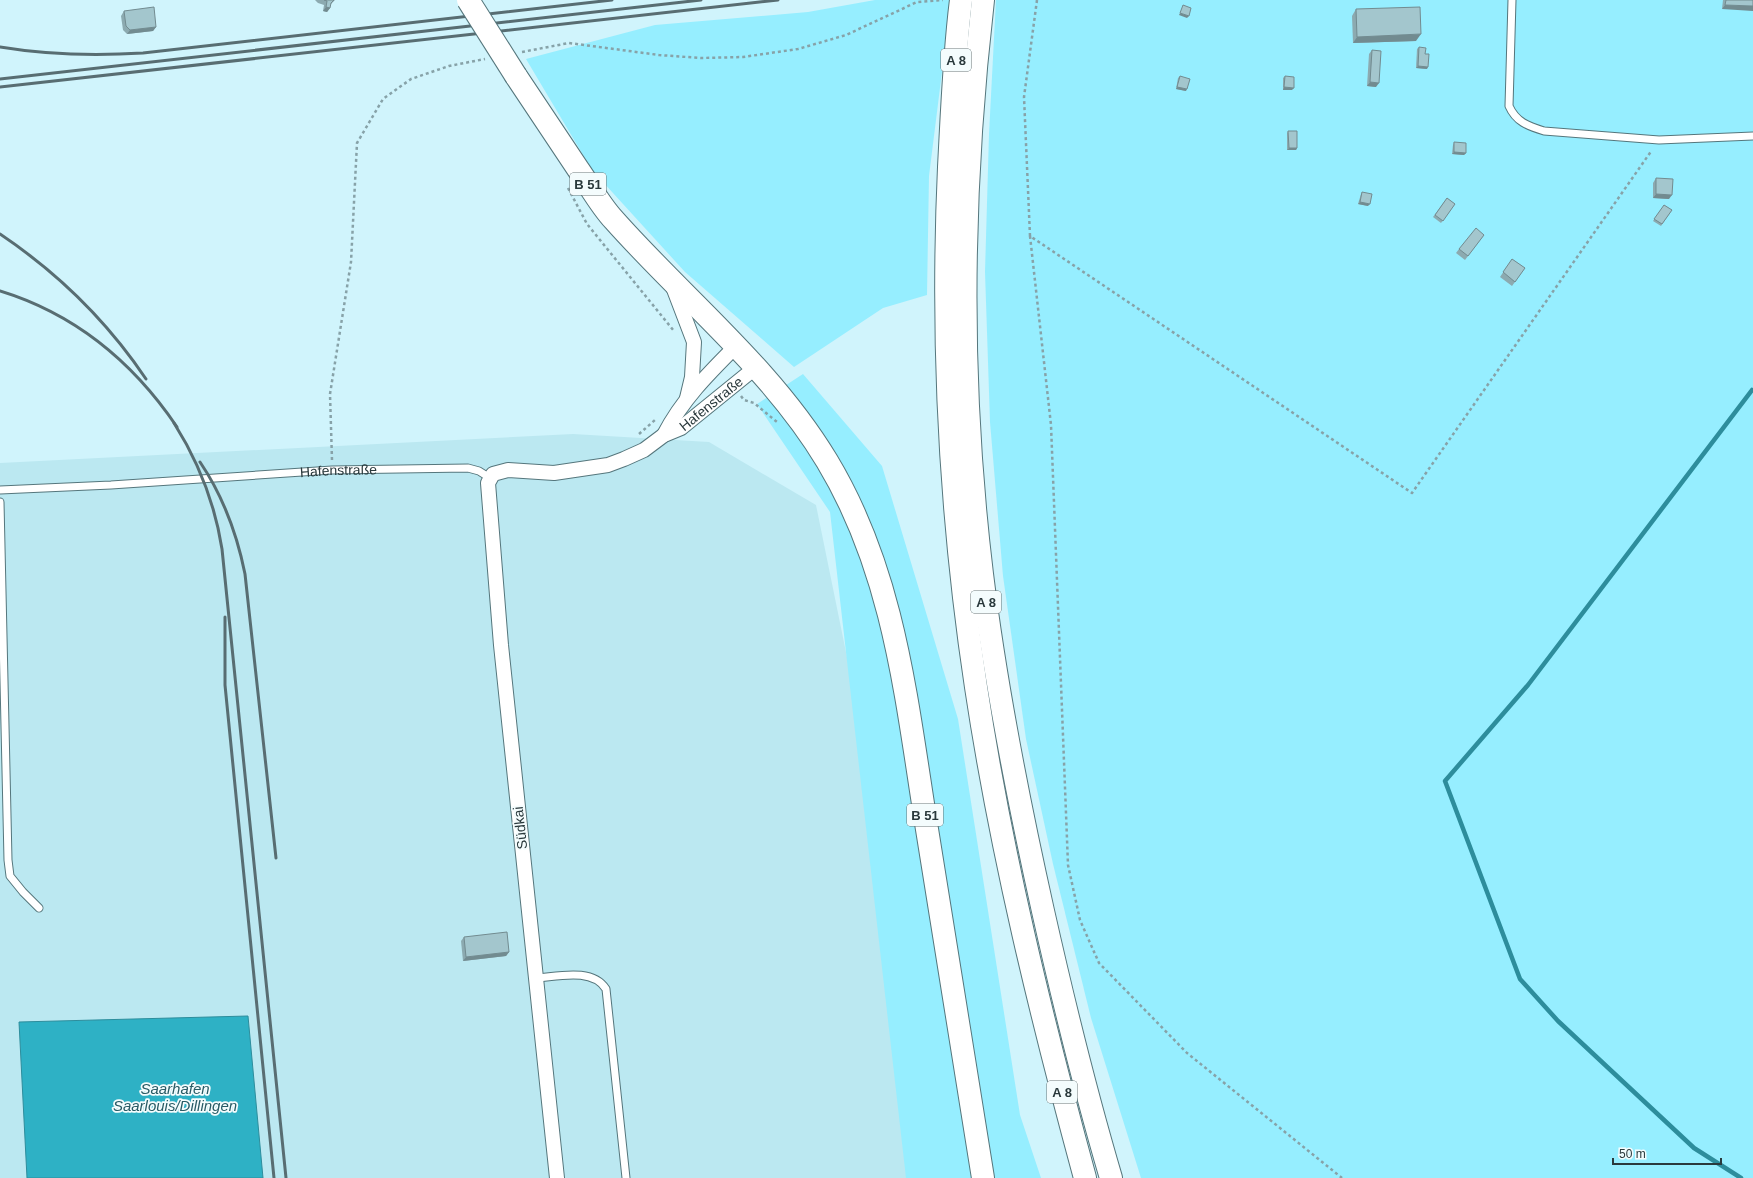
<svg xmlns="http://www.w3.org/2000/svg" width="1753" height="1178" viewBox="0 0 1753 1178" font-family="Arial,sans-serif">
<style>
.built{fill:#bbe8f1}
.green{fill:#96eeff}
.water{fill:#2eb1c5;stroke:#2d8d9c}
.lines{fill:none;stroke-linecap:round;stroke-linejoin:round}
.stream{stroke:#2d8d9c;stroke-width:4.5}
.lane-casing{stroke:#55767c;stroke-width:9}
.street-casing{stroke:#55767c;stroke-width:16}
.primary-casing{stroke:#55767c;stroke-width:24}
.highway-casing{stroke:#55767c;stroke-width:24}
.path{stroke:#87a2a8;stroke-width:2.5;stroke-dasharray:3 3;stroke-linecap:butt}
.lane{stroke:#fff;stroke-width:7}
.street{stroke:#fff;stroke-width:14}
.primary{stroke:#fff;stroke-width:22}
.highway{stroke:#fff;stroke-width:22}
.rail{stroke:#586d72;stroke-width:3}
.primary-bridge-casing{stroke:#55767c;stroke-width:24;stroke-linecap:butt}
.primary-bridge{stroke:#fff;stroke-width:22}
.wall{fill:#8caab0}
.shaded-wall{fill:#728b90}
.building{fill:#a3c6cd;stroke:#728b90}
.labels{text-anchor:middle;stroke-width:3.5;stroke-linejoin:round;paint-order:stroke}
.shield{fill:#f4fcfd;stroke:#677476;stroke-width:1}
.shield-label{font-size:13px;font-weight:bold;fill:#2a393c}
.street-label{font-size:14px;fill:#2a393c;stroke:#f4fcfd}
.water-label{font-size:15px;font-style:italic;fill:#285b65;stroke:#f4fcfd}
</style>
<rect width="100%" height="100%" fill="#d0f4fc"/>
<path class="built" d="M573 434 709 442 816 505 881 824 914 1178H0V463Z"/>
<g class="green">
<path d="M875 0H951L929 176 927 295 883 308 794 367 685 272 592 170 526 59 655 25 808 12Z"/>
<path d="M996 0H1753V1178H1141L1091 1018 1053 864 1026 739 1003 576 990 422 985 272 989 134Z"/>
<path d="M803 374 882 466 958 719 1020 1115 1041 1178H906L830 512 757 404Z"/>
</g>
<path class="water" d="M248 1016 263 1178H27L19 1022Z"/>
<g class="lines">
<path class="stream" d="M1741 1178 1694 1148 1558 1021 1520 979 1445 781 1528 685 1752 390"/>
<defs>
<g id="lane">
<path d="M1512 0 1509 106C1516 122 1528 126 1544 131L1659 140 1753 136"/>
<path id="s1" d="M0 490 111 485 332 470 468 468 479 471 490 478"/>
<path d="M0 502 8 860 10 876 23 892 39 908"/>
<path d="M535 978C556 977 592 967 606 989L626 1178"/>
</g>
<g id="street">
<path d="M673 287 694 342 692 377 687 398"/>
<path d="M664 435C682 400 708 374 736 346"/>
<path id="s2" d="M557 1178 501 645 488 483 493 474 508 470 554 473 608 465 624 459 644 450 664 435 681 428 755 368"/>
</g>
<path id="primary" d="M516 76C537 107 557 138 578 169 590 186 600 205 614 220 685 300 771 368 827 461 894 572 906 697 926 823 944 941 965 1060 983 1178"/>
<g id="highway">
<path d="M961 0C954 55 952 112 949 167 941 341 950 515 976 687 1001 853 1041 1016 1085 1178"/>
<path d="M983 0C961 190 959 385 982 574 996 688 1018 799 1043 911 1063 1000 1085 1090 1111 1178"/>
</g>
</defs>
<use href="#lane" class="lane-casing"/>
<use href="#street" class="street-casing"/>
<use href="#primary" class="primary-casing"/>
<use href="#highway" class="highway-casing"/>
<g class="path">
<path d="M1037 0 1024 97 1030 236 1412 493 1652 150"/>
<path d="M522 52 569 43 659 55 701 58 743 57 798 49 846 35 917 2 943 0"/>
<path d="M568 188 587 224 674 331"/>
<path d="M1030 236 1051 425 1068 865 1080 920 1099 963 1187 1053 1342 1178"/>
<path d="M741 396 744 400 754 403 777 422"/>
<path d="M639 434 655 420"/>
<path d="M332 460 330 394 351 262 357 143 383 99 411 79 449 66 485 59"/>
</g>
<use href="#lane" class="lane"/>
<use href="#street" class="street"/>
<use href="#primary" class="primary"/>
<use href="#highway" class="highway"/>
<g class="rail">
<path d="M0 47C48 55 94 56 143 53L612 0"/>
<path d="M0 79 701 0"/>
<path d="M0 87 778 0"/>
<path d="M0 234C58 273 107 321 146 379"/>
<path d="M0 291C75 314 133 362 177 427"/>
<path d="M174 423C198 461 215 504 222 549L286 1178"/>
<path d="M200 462C223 496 237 534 245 574L276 858"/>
<path d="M225 617V685L274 1178"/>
</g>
<defs>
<path id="primary-bridge" d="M468 0 516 76"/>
</defs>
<use href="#primary-bridge" class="primary-bridge-casing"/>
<use href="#primary-bridge" class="primary-bridge"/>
</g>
<g class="wall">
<path d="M315 0H335L330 5V8L327 12 323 11 324 5 318 3Z"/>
<path d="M1723 0H1753L1722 9Z"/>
<path d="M1356 9 1416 41 1353 43 1352 16Z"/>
<path d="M124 11 156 27 153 31 127 34 123 30 121 16Z"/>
<path d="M1419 47 1425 54 1427 69 1416 68 1417 49Z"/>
<path d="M1372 50 1376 87 1367 86 1369 54Z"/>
<path d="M1180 76 1186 91 1176 89 1178 78Z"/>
<path d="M1285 76 1292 90H1283V78Z"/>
<path d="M1288 131 1297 148 1296 150H1287V133Z"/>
<path d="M1454 142 1466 153 1464 155 1452 154 1453 145Z"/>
<path d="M1656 178 1669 199 1653 198V183Z"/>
<path d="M1362 192 1368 206 1358 204 1361 194Z"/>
<path d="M1447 198 1455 204 1441 223 1433 217Z"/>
<path d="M1664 205 1672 210 1661 226 1653 221Z"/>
<path d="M1484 235 1465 260 1456 253 1459 249Z"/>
<path d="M1512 259 1525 268 1512 286 1500 277Z"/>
<path d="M464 937 509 952 506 956 463 961 461 941Z"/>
</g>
<g class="shaded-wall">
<path d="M1725 5 1753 6V11L1722 9Z"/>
<path d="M326 7 330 8 327 12 323 11Z"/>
<path d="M1180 13 1189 16 1187 18 1179 15Z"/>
<path d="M156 27 153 31 127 34 130 30Z"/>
<path d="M1421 34 1416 41 1353 43 1357 37Z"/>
<path d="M1418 66 1428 67 1427 69 1416 68Z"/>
<path d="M1370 82 1379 83 1376 87 1367 86Z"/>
<path d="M1177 87 1187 89 1186 91 1176 89Z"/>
<path d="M1284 87 1294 88 1292 90H1283Z"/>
<path d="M1289 148H1297L1296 150H1287Z"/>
<path d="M1454 152 1466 153 1464 155 1452 154Z"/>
<path d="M1656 194 1672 195 1669 199 1653 198Z"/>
<path d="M1360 202 1370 204 1368 206 1358 204Z"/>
<path d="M509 952 506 956 463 961 466 957Z"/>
</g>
<g class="building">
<path d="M324 0H334L331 3 330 8 326 7 327 1Z"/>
<path d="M1726 0H1753V6L1725 5Z"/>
<path d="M1183 5 1191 8 1189 16 1180 13Z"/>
<path d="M154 7 156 27 130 30 126 26 124 11Z"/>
<path d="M1420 7 1421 34 1357 37 1356 9Z"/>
<path d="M1419 47 1426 48 1425 54H1429L1428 67 1418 66Z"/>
<path d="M1372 50 1381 51 1379 83 1370 82Z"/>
<path d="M1180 76 1190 79 1187 89 1177 87Z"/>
<path d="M1285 76 1294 77V88L1284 87Z"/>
<path d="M1288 131H1297V148H1289Z"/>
<path d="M1454 142 1466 143V153L1454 152Z"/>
<path d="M1656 178 1673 179 1672 195 1656 194Z"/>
<path d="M1362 192 1372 194 1370 204 1360 202Z"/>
<path d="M1447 198 1455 204 1443 221 1435 215Z"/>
<path d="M1664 205 1672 210 1662 224 1654 219Z"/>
<path d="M1476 228 1484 235 1468 256 1459 249Z"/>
<path d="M1512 259 1525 268 1515 282 1503 272Z"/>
<path d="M507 932 509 952 466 957 464 937Z"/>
</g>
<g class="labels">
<g class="shield">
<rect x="941" y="49" width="30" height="22" rx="3"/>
<rect x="570" y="173" width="36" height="22" rx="3"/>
<rect x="971" y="591" width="30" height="22" rx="3"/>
<rect x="907" y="804" width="36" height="22" rx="3"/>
<rect x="1047" y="1081" width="30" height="22" rx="3"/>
</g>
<g class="shield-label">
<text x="956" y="65">A 8</text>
<text x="588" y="189">B 51</text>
<text x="986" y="607">A 8</text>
<text x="925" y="820">B 51</text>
<text x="1062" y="1097">A 8</text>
</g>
<g class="street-label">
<text dy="5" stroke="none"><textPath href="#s2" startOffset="946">Hafenstraße</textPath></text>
<text dy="5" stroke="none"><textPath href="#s1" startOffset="339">Hafenstraße</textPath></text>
<text transform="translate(520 828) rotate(-96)" y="5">Südkai</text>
</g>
<g class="water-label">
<text x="175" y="1094">Saarhafen<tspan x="175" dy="17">Saarlouis/Dillingen</tspan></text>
</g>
</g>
<path d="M1613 1158v6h108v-6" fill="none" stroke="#2a393c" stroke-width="2"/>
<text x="1619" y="1158" font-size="12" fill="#2a393c" stroke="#f4fcfd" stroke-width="3" paint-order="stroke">50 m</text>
</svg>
